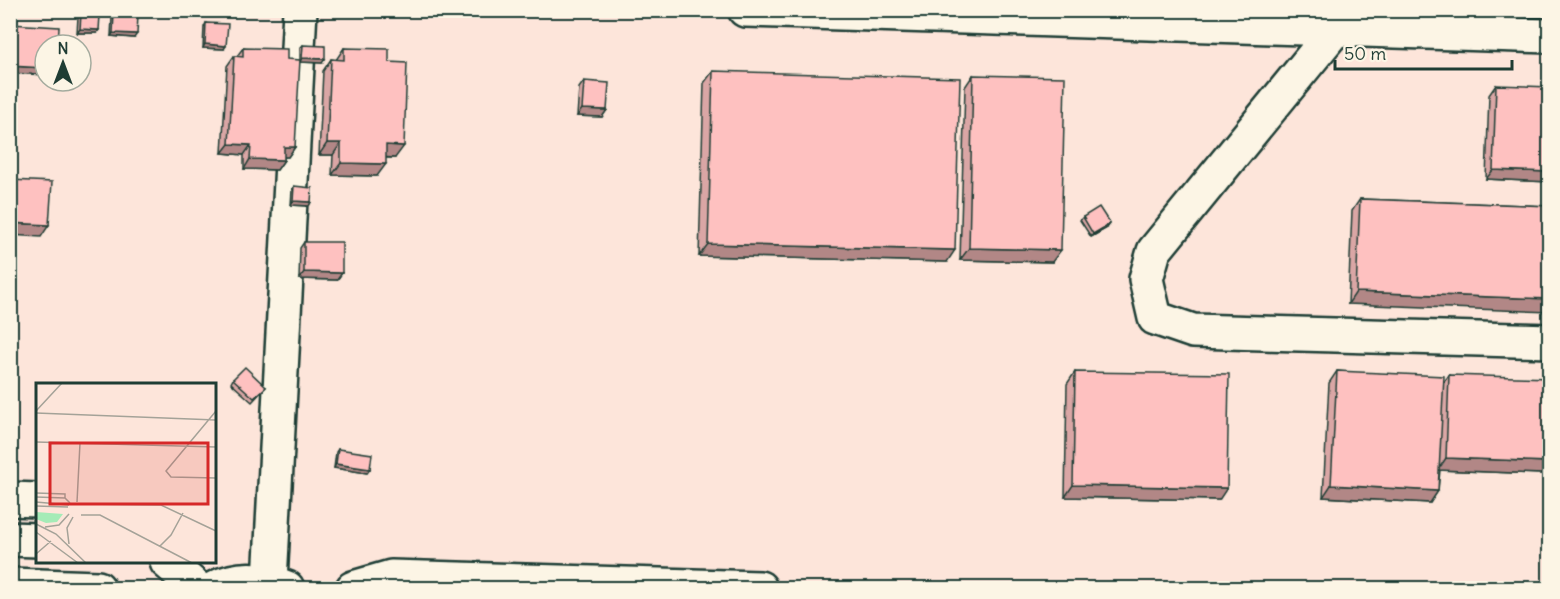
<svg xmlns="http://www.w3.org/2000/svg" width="1560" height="599" viewBox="0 0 1560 599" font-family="Delius,sans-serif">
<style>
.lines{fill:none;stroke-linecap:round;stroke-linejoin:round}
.minor-casing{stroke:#1f3d34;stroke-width:38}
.minor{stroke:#fcf5e5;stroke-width:33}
.wall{fill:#daa6a5;stroke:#1f3d34;stroke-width:1.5}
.shaded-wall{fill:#b28786;stroke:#1f3d34;stroke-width:1.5}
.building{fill:#fec1c0;stroke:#1f3d34;stroke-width:1.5}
.inset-road{fill:none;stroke:#a4a298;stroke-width:1.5}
.view{fill:#d62828;fill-opacity:0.15;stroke:#d62828;stroke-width:3}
.inset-edge{fill:none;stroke:#1f3d34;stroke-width:3}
</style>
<rect width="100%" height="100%" fill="#fde5da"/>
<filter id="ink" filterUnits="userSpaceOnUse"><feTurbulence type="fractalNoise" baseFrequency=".0167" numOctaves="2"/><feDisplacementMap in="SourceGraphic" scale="12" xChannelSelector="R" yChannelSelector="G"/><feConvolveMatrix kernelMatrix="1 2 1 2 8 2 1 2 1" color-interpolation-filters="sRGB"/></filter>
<g filter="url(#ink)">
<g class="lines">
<defs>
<g id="minor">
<path d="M745 10 1550 36"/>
<path d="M1346 16 1154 251 1146 279 1155 318 1193 331 1550 341"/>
<path d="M10 499 38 500"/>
<path d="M10 539 38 540"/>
<path d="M167 562 197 588"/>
<path d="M270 581 300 10"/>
<path d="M10 585 98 588"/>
<path d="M215 588C239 575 263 578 287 588"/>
<path d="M353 588 391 577 760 588"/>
</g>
</defs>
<use href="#minor" class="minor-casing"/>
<use href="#minor" class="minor"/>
</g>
<g class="wall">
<path d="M81 14 97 33H77L78 17Z"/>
<path d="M114 14 134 38 111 36 112 17Z"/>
<path d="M206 23 224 49 203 48 204 27Z"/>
<path d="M303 45 322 63 300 62V48Z"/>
<path d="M243 48 287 59 295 147 288 157H284V160L277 170 244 169V155L222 153 227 66 234 56H237Z"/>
<path d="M344 48 389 62 395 158H386L377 176 332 175 333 155H319L323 71 331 59 336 60Z"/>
<path d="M713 71 947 262 699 256 704 83Z"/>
<path d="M973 75 1052 262 960 260 965 87Z"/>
<path d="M584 81 607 110 602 117 577 116 579 88Z"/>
<path d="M1496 85 1550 182 1486 179 1489 95Z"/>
<path d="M294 186 311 202 309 206 291 205 292 190Z"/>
<path d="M1360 199 1550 206 1348 304 1352 211Z"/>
<path d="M1083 217 1107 228 1091 237 1080 220Z"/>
<path d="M304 242 342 273 337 280 299 279 300 248Z"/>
<path d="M1337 371 1444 382 1449 375 1542 474 1440 470 1438 491 1430 503 1323 497 1329 383Z"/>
<path d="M1075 372 1219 500 1065 497 1067 384Z"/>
<path d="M233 379 266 387 252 402 231 383Z"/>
<path d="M338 449 370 469 367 473 334 468 336 452Z"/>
</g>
<g class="shaded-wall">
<path d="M80 29 99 30 97 33H77Z"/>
<path d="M113 33 137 34 134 38 111 36Z"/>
<path d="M205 44 226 46 224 49 203 48Z"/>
<path d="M302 58 325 59 322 63 300 62Z"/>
<path d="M10 66 45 68V75L10 73Z"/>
<path d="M582 109 607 110 602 117 577 116Z"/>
<path d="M327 143H341L333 155H319Z"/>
<path d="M229 144 251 145 244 155 222 153Z"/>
<path d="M386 145 404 146 395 158 378 157Z"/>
<path d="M284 147H295L288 157H277Z"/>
<path d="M250 159 284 160 277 170 244 169Z"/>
<path d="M341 163 386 164 377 176 332 175Z"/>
<path d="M1493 170 1550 172V182L1486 179Z"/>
<path d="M293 201 311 202 309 206 291 205Z"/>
<path d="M10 223 49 225 41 237 10 235Z"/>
<path d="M1110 224 1107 228 1091 237 1093 234Z"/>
<path d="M708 244 955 250 947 262 699 256Z"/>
<path d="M969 248 1061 250 1052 262 960 260Z"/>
<path d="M304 272 342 273 337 280 299 279Z"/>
<path d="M1356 292 1550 299V312L1348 304Z"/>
<path d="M1446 458 1550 462V463L1542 474 1438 470Z"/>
<path d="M336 464 370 469 367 473 334 468Z"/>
<path d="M1073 485 1227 488 1219 500 1065 497Z"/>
<path d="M1331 485 1438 491 1430 503 1323 497Z"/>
</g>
<g class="building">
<path d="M81 14 100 15 99 30 80 29Z"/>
<path d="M114 14 138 15 137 34 113 33Z"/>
<path d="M206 23 228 24 226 46 205 44Z"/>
<path d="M10 24 59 27 58 45H45V68L10 66Z"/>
<path d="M303 45 325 46V59L302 58Z"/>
<path d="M243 48 287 49V59L300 60 295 147H284V160L250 159 251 145 229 144 234 56 243 57Z"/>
<path d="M344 48 389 49V62L407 63 404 146 386 145V164L341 163V143H327L331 59 344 60Z"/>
<path d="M713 71 960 78 955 250 708 244Z"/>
<path d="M973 75 1065 77 1061 250 969 248Z"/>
<path d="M584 81 609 83 607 110 582 109Z"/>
<path d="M1496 85 1550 87V172L1493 170Z"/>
<path d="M10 180 52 182 49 225 10 223Z"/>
<path d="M294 186 312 188 311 202 293 201Z"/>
<path d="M1360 199 1550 206V299L1356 292Z"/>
<path d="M1099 207 1110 224 1093 234 1083 217Z"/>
<path d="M304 242H342V273L304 272Z"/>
<path d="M245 367 266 387 254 398 233 379Z"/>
<path d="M1337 371 1444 376 1438 491 1331 485Z"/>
<path d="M1075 372 1229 374 1227 488 1073 485Z"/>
<path d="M1449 375 1550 378V462L1446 458Z"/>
<path d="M338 449 372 454 370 469 336 464Z"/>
</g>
</g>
<g transform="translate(36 383)">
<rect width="180" height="180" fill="#fde5da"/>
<path d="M0 129 27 131 21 139 10 140 0 136Z" fill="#a5ebb7"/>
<path class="inset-road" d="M0 28 26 0M180 28 130 88 135 94 180 95M0 30 180 37M0 59 180 64M0 110 29 111V115M0 114 29 115 34 120M0 119 33 122M41 119 44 60M45 121 125 122 180 148M0 123 32 124M45 132H64L156 180M0 141 20 151 50 180M9 144 23 142 33 131M0 149 42 180M33 161 31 145 37 134M124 163 135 152 147 130M0 171 15 158"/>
<path class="view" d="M14 60H172V121H14Z"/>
<rect width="180" height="180" class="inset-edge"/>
</g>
<rect width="1560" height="599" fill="none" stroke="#fcf5e5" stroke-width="36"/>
<rect x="18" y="18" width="1524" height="563" fill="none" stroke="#1f3d34" stroke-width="2" filter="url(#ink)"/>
<g transform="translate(63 63)"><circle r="28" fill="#fcf5e5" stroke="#a4ab9e" stroke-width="1.5"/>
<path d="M0-4.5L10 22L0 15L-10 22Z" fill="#1f3d34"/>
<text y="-9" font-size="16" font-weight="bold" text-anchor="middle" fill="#1f3d34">N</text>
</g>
<path d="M1335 60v9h177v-9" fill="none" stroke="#1f3d34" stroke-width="3"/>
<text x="1344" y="60" font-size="18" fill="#1f3d34" stroke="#fcf5e5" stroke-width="4.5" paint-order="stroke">50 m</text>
</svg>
